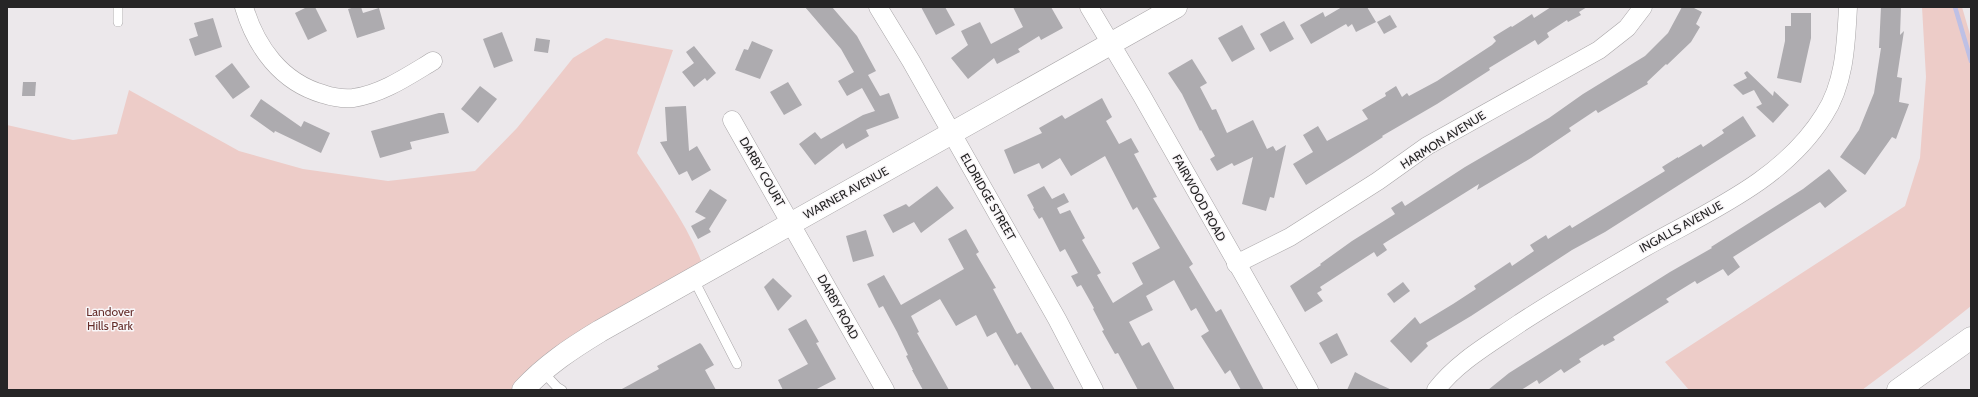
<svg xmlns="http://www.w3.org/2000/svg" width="1978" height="397" viewBox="0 0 1978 397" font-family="Cabin,sans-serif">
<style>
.green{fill:#edccc8}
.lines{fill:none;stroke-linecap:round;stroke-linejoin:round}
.stream{stroke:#bec0e5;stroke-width:4.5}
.building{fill:#adabaf}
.service-casing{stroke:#a8a5a7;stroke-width:10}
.minor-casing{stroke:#a8a5a7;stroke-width:19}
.tertiary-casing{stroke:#a8a5a7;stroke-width:23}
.service{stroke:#fff;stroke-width:9}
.minor{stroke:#fff;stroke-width:18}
.tertiary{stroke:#fff;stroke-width:22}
.labels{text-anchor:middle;stroke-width:3;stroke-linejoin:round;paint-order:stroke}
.street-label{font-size:12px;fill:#262526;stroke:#f9f6f8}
.park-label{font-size:12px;fill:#652d2a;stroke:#f9f6f8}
</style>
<rect width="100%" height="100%" fill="#ece8eb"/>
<g class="green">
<path d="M1922 7H1962L1971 38V306L1917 349 1862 390H1689L1665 362 1905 206 1920 158 1926 77Z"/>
<path d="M606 38 673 50 637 153C662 191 690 228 705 271L523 390H7V125L73 140 117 134 129 90 239 151 303 169 388 181 475 171 517 128 573 58Z"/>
</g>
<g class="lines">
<path class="stream" d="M1955 7 1971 61"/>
</g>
<g class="building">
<path d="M307 7H315L327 31 308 40 295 13Z"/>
<path d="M355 7H361L363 13 379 8 385 29 357 38 348 9Z"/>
<path d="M805 7H832L857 36 876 71 868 75 880 96 889 93 899 118 866 130 869 136 846 149 843 143 815 165 799 144 815 132 821 139 863 115 875 111 862 88 847 96 838 81 854 72 841 49Z"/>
<path d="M921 7H945L955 25 936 35Z"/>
<path d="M1013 7H1051L1063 28 1041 40 1039 36 1018 49 1020 52 997 64 994 58 968 79 951 58 968 45 961 31 980 22 991 44 1023 27Z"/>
<path d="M1342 7H1367L1376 22 1356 32 1352 24 1348 27 1346 24 1311 44 1300 25 1323 12 1325 17Z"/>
<path d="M1551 7H1587L1579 12 1581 15 1568 22 1567 20 1547 33 1549 37 1538 45 1535 40 1489 68 1490 70 1437 104 1382 136 1383 137 1350 158 1306 185 1293 164 1313 152 1303 135 1318 126 1327 141 1368 119 1362 110 1386 96 1385 93 1396 86 1402 97 1407 93 1409 96 1437 81 1492 45 1496 41 1493 37 1511 26 1512 27 1532 14 1534 18Z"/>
<path d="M1682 7H1692L1702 12 1696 24 1700 27 1691 42 1667 65 1666 64 1647 82 1648 84 1598 113 1596 110 1569 128 1571 131 1531 158 1477 190 1479 184 1383 244 1387 250 1377 257 1374 252 1320 287 1322 290 1317 293 1323 301 1305 312 1290 286 1321 265 1320 264 1352 241 1395 214 1391 208 1402 201 1405 206 1465 167 1549 118 1583 94 1645 56 1668 33Z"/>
<path d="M1881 7H1901L1900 35 1904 31 1897 77 1902 78 1899 102 1909 104 1896 139 1892 137 1865 175 1840 157 1859 130 1874 93 1881 48H1879Z"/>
<path d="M1791 13H1811V38L1801 83 1777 78 1785 41V26H1791Z"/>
<path d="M1390 15 1397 27 1384 34 1377 22Z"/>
<path d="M213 18 222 47 195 56 189 39 198 36 194 23Z"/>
<path d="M1284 21 1294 39 1270 52 1260 34Z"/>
<path d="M1242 25 1255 49 1232 62 1218 38Z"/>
<path d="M502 32 513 61 494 68 483 39Z"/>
<path d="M536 38 550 40 548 53 534 51Z"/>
<path d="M752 41 773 50 760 79 735 70 744 49 748 50Z"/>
<path d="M694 46 716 73 707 81 705 78 694 87 682 72 694 63 686 52Z"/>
<path d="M1192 59 1207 83 1200 87 1212 110 1216 109 1227 133 1253 120 1267 149 1273 146 1276 151 1286 145 1274 198 1270 197 1266 211 1242 204 1253 157 1234 166 1232 163 1217 171 1210 159 1215 156 1201 130 1200 131 1182 94 1168 73Z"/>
<path d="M232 63 250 87 233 99 215 76Z"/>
<path d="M1747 71 1773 96 1774 91 1789 105 1773 123 1756 107 1762 104 1754 90 1743 95 1733 85 1747 78 1744 73Z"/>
<path d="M23 82H36L35 96H22Z"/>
<path d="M788 82 802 105 784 115 770 92Z"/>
<path d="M480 86 497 99 478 123 461 109Z"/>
<path d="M1102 98 1112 117 1106 121 1119 144 1131 138 1139 152 1134 154 1157 197 1153 198 1193 264 1189 267 1216 312 1221 309 1264 390H1241L1230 370 1225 374 1201 336 1209 331 1196 308 1191 311 1174 280 1146 296 1153 310 1129 322 1142 346 1149 342 1175 390H1138L1118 353 1115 354 1102 331 1104 330 1093 309 1094 308 1081 285 1077 287 1071 276 1078 273 1065 249 1060 252 1042 217 1039 219 1033 209 1034 208 1027 195 1044 186 1052 199 1064 193 1069 202 1057 208 1060 214 1070 210 1085 238 1082 240 1101 273 1097 275 1113 303 1143 284 1132 263 1160 248 1137 207 1133 210 1105 156 1071 176 1060 158 1042 169 1039 163 1014 174 1004 150 1042 133 1039 128 1062 115 1065 119Z"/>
<path d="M261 99 301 127 304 121 330 133 321 153 275 131 274 133 250 116Z"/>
<path d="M686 106 689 151 697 146 711 170 692 181 687 171 679 175 660 142 667 141 665 107Z"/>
<path d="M439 113H444L449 133 410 142 412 149 380 158 371 131Z"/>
<path d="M1743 116 1756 136 1605 232 1572 250 1471 316 1426 343 1428 346 1411 363 1390 341 1415 317 1420 324 1453 304 1476 289 1474 286 1510 262 1512 266 1534 251 1530 245 1546 235 1548 239 1570 225 1572 228 1665 171 1662 167 1678 157V158L1701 144 1703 147 1724 133 1722 130Z"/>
<path d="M1829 169 1847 191 1825 208 1820 202 1733 257 1740 267 1728 276 1723 269 1697 284 1695 281 1682 289 1666 299 1669 302 1613 337 1615 340 1604 346 1603 344 1579 359 1581 362 1564 373 1561 369 1539 384 1537 380 1521 390H1488L1509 373 1536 356 1670 272 1712 248 1711 247 1803 189Z"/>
<path d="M937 186 954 208 921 233 914 222 893 233 883 215 906 204 909 207Z"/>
<path d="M710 189 727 200 709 229 711 232 698 239 691 226 706 218 695 212Z"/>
<path d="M966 229 979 252 976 254 996 288 993 289 1017 334 1021 332 1055 390H1032L1017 364 1015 366 996 332 987 337 976 315 956 326 940 299 911 316 919 332 917 333 949 390H923L912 370H913L906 356 908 355 897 332 883 306 879 308 867 284 884 275 901 305 964 269 948 239Z"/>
<path d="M866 230 874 256 853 262 846 236Z"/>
<path d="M773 278 792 296 778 311 764 287Z"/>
<path d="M1403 282 1410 291 1394 303 1387 294Z"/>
<path d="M806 319 819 342 816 343 836 379 815 390H783L778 380 808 364 788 329Z"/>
<path d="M1337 333 1348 355 1331 364 1319 343Z"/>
<path d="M700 343 702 345 714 365 705 370 716 390H620L659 369 657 366Z"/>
<path d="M1355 372 1370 380 1392 390H1347Z"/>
</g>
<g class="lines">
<defs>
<g id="service">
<path d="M118 22V7"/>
<path d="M693 278 737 364"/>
<path d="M542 371 557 387 562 390"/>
</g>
<g id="minor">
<path d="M244 7C256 47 281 82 323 94 332 97 343 99 353 98 382 94 408 76 433 61"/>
<path d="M878 7 911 61 1006 229 1057 319 1094 390"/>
<path d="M1089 7 1142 96 1309 390"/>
<path d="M732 120 885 390"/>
<path d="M1236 264 1290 237 1378 181 1427 146 1599 50 1627 28 1643 7"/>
<path d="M1436 390C1457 362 1491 343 1520 323 1560 297 1601 273 1642 249 1707 212 1783 181 1824 115 1845 83 1846 43 1848 7"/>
</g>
<g id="tertiary">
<path d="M523 390C546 365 572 348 600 331L1176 7"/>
<path d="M1898 390 1971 338"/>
</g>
</defs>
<use href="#service" class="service-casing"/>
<use href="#minor" class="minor-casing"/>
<use href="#tertiary" class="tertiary-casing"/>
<use href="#service" class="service"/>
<use href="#minor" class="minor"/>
<use href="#tertiary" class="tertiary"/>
</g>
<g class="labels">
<g class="street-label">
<text transform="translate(1443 140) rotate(-32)" y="4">HARMON AVENUE</text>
<text transform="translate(762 172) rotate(60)" y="4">DARBY COURT</text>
<text transform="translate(846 193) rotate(-29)" y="4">WARNER AVENUE</text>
<text transform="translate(988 197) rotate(60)" y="4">ELDRIDGE STREET</text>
<text transform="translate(1199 198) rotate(61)" y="4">FAIRWOOD ROAD</text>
<text transform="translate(1681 227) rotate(-29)" y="4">INGALLS AVENUE</text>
<text transform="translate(838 307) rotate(61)" y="4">DARBY ROAD</text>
</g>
<g class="park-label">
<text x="110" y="316">Landover<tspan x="110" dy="14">Hills Park</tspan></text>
</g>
</g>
<rect width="1978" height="397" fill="none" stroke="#262526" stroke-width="16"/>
</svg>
